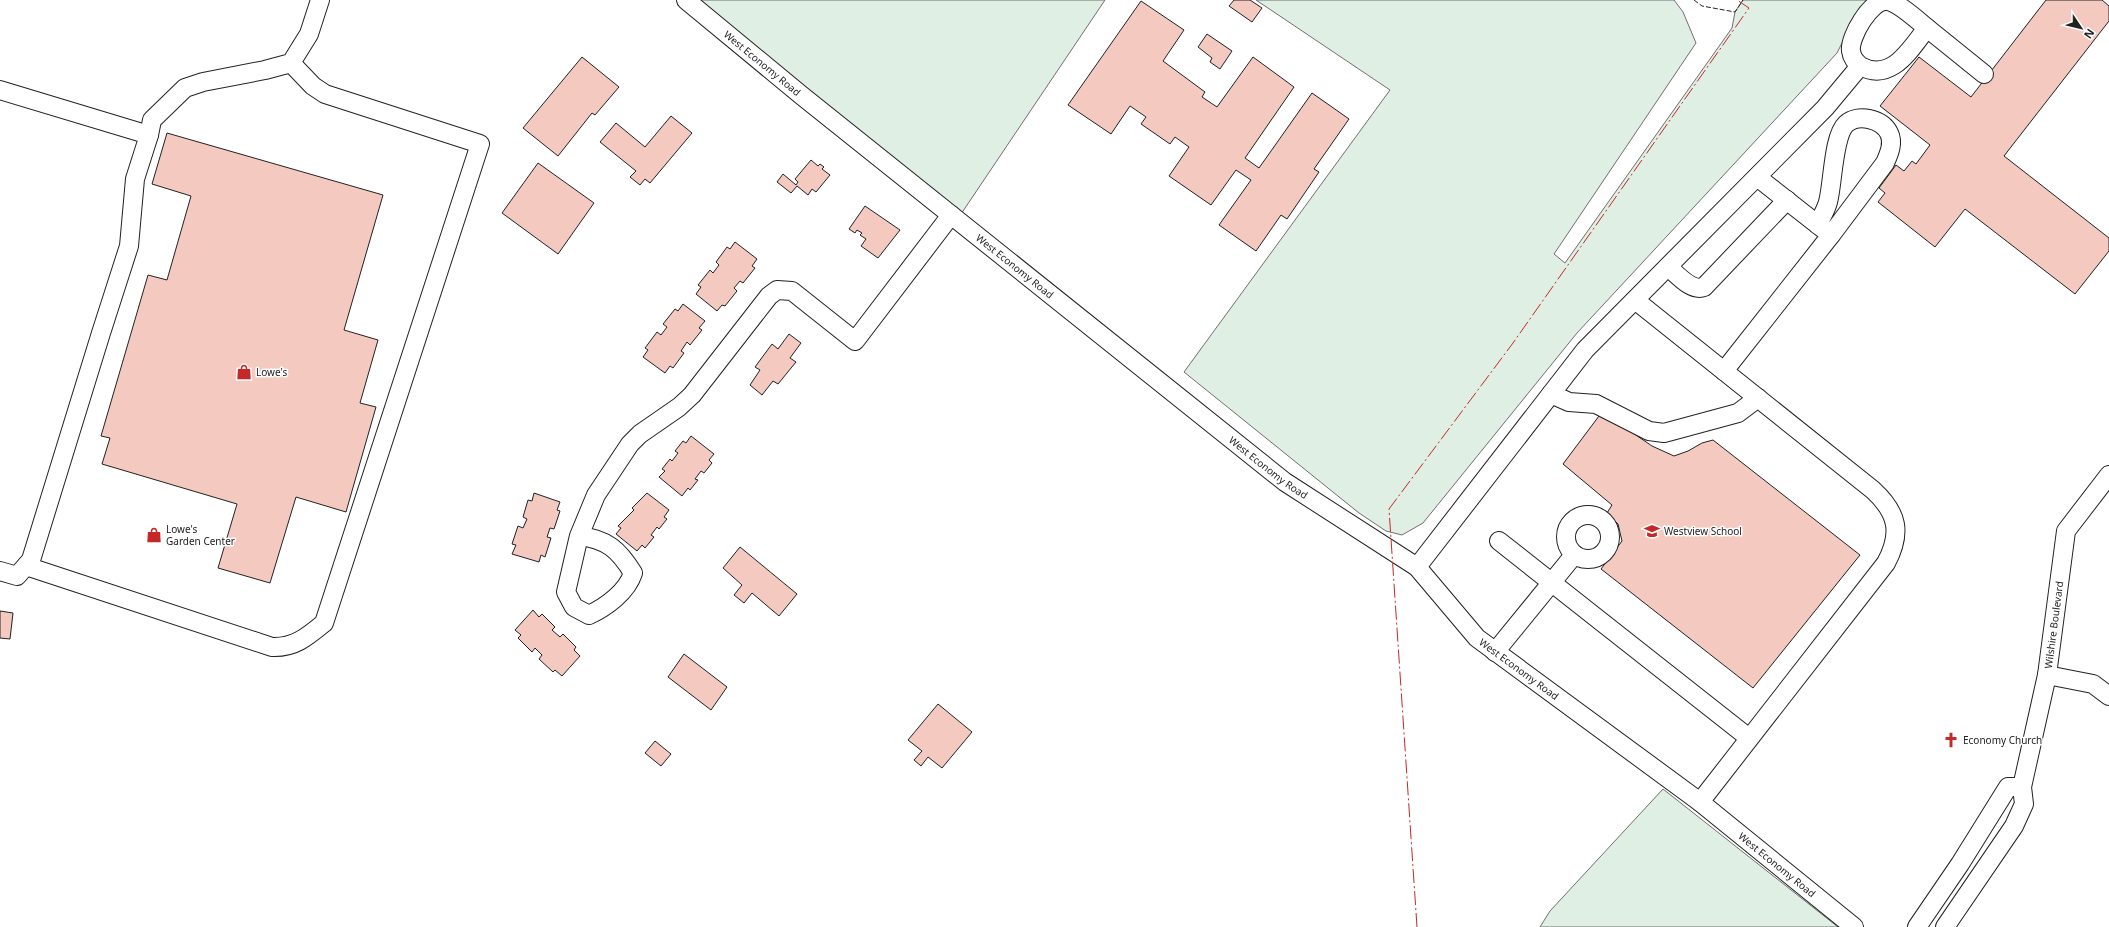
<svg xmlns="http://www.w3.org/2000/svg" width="2109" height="927" viewBox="0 0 2109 927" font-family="'Noto Sans',sans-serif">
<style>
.green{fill:#e0efe3;stroke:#6f6f6f}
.building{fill:#f3c9c0;stroke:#222}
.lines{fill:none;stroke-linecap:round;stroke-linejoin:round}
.minor-casing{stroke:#222;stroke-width:20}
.minor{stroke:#fff;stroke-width:18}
.fence{stroke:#222;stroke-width:1;stroke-dasharray:5 2;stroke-linecap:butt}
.power{stroke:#c62828;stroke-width:1;stroke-dasharray:14 3 2 3;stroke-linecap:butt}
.labels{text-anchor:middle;stroke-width:3;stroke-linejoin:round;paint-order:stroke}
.street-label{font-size:10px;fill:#222;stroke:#fff}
.poi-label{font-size:10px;fill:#222;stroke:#fff;text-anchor:start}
</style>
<rect width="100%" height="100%" fill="#fff"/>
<g class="green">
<path d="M687 0H1105L957 220Z"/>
<path d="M1256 0H1674L1683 12 1696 43 1554 254 1565 263 1732 28 1735 12 1743 0H1868L1852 23 1837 53 1577 333 1423 523 1402 535 1386 531 1359 513 1184 372 1390 90Z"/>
<path d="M1663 789 1838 927H1540L1550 911Z"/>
</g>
<g class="building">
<path d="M1234 0H1250L1262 8 1252 22 1229 6Z"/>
<path d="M2046 0H2102L2109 6V21L2004 156 2109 238V251L2075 294 1965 209 1935 247 1878 202 1885 193 1879 188 1896 165 1904 171 1912 161 1916 164 1930 145 1880 106 1919 57 1971 97Z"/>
<path d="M1141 1 1184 30 1163 61 1205 92 1202 97 1217 107 1253 57 1294 87 1245 158 1259 168 1312 93 1349 119 1314 169 1319 172 1287 219 1281 215 1256 251 1219 225 1251 180 1236 170 1211 205 1169 176 1189 147 1175 137 1170 144 1141 124 1146 117 1130 106 1111 134 1068 105Z"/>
<path d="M1207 34 1232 51 1220 69 1210 62 1212 58 1198 47Z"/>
<path d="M582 57 619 87 595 115 592 113 558 156 523 128Z"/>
<path d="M671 116 692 133 650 183 645 179 640 185 630 177 636 171 600 142 616 123 645 147Z"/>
<path d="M167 133 383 195 344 330 378 340 360 403 376 407 346 512 296 497 270 583 218 568 237 504 102 464 110 438 101 436 148 275 167 280 191 196 152 184Z"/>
<path d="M811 160 818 166 820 164 824 167 822 169 830 175 816 192 812 189 808 195 797 186 791 193 777 182 783 174 796 185 798 182 795 179Z"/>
<path d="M538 163 594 203 558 254 502 213Z"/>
<path d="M865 206 900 230 878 258 861 246 866 239 860 235 862 233 857 230 855 233 849 229Z"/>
<path d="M735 242 757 259 752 266 755 268 743 283 740 281 734 288 737 291 725 306 722 305 717 311 696 294 701 287 698 285 710 270 713 273 719 265 716 262 727 247 730 249Z"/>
<path d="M683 304 705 321 699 328 702 330 690 345 687 342 681 351 684 353 673 368 670 366 665 373 643 357 648 350 645 348 657 332 661 335 667 327 663 324 675 309 678 311Z"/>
<path d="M789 334 801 343 790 358 796 362 778 384 773 381 762 395 750 385 760 370 755 367 772 344 778 349Z"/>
<path d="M1602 412 1652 446 1674 456 1688 451 1702 443 1713 440 1860 555 1753 688 1601 569 1622 541 1618 524 1607 513 1612 505 1563 464Z"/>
<path d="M691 436 714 454 709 460 712 463 704 473 701 471 695 479 698 480 690 490 688 488 682 496 659 477 665 471 662 469 670 459 672 461 678 453 675 451 683 441 686 443Z"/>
<path d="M534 493 560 502 557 510 560 511 554 529 550 528 547 537 551 538 545 557 541 555 539 562 512 554 516 545 512 544 518 526 523 528 527 519 523 517 528 500 532 501Z"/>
<path d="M647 493 669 510 664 517 667 519 659 529 657 527 651 535 654 537 645 548 642 545 637 551 616 534 621 528 618 526 634 510 632 508Z"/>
<path d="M740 547 797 594 779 616 752 593 744 603 734 595 742 585 723 568Z"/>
<path d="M533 610 539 617 542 614 555 627 552 630 560 637 563 634 576 647 574 650 580 656 562 676 555 670 553 672 539 659 542 655 535 648 532 652 518 638 521 635 515 630Z"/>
<path d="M0 611 13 613 10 639 0 638Z"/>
<path d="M684 654 727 687 711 710 668 677Z"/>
<path d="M938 704 972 732 942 768 928 757 921 766 914 760 922 751 908 740Z"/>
<path d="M655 741 671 754 661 766 645 753Z"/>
</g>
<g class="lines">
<defs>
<g id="minor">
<path id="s1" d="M686 0 801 95 1285 482 1417 567 1477 638 1700 802 1854 927"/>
<path d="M1927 28 1984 74"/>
<path d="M0 90 149 135 135 179 129 246 101 333 31 560 17 576 0 571"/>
<path d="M149 135 152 120 185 88 203 82 265 70 291 63 309 34 320 0"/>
<path d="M1818 225C1821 217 1826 210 1828 202 1833 184 1833 136 1846 124 1858 113 1882 119 1889 133 1894 143 1889 154 1885 163L1831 235"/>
<path d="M1668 267C1677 274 1691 292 1704 287L1787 200"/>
<path d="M1635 300 1873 490C1898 513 1902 533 1886 563L1700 802"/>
<path d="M1724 371 1831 235 1757 177"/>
<path d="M1551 394 1569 402 1596 404 1649 431 1664 433 1738 413 1758 398"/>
<circle cx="1588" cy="537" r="22"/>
<path d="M579 536C607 539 619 550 633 573 627 592 606 607 589 615L574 607 566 592 578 540 579 536 596 495 630 444 640 434 679 407 692 395 769 296 777 290 792 291 855 341 951 215"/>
<path d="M1499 541 1749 738"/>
<path d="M26 566 272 647C294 648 307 637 324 623L480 144 325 94 313 86 291 63"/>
<path d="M1417 567 1585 350 1825 108 1860 66C1892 83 1910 49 1927 28 1917 20 1897 1 1886 1 1871 0 1849 37 1851 51 1852 58 1855 61 1860 66"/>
<path d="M1495 652 1574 555"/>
<path d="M2047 675 2093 684 2109 696"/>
<path d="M1917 927 1960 864 2008 787H2022"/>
<path id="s2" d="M1945 927 2014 826 2024 804 2022 787 2047 675 2066 531 2109 475"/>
</g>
</defs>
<use href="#minor" class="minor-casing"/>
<use href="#minor" class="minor"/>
<path class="fence" d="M1694 0 1702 6 1735 12 1743 0"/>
<path class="power" d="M1417 927 1389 509 1513 343 1749 8 1737 0"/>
</g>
<defs>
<symbol id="shop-bare" viewBox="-9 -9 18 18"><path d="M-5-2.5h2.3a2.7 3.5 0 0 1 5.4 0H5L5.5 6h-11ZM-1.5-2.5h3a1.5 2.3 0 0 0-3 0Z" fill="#c62828" stroke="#fff" stroke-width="2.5" paint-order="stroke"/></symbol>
<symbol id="school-bare" viewBox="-9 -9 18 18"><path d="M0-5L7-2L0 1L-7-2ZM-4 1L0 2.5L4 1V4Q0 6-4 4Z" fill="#c62828" stroke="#fff" stroke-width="2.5" paint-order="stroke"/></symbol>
<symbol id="church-bare" viewBox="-9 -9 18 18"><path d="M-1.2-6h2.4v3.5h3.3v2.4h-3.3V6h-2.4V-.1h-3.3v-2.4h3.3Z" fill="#c62828" stroke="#fff" stroke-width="2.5" paint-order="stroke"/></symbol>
</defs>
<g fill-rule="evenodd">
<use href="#shop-bare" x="233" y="361" width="22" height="22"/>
<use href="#school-bare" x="1641" y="520" width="22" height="22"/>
<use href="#shop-bare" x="143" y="524" width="22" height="22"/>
<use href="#church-bare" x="1940" y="729" width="22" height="22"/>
</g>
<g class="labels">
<g class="street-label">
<text dy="4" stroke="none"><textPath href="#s1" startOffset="99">West Economy Road</textPath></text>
<text dy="4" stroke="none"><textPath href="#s1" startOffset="423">West Economy Road</textPath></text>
<text dy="4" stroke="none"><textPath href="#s1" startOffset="747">West Economy Road</textPath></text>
<text dy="4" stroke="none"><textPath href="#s2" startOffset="329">Wilshire Boulevard</textPath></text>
<text dy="4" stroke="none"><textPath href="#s1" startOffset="1071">West Economy Road</textPath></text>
<text dy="4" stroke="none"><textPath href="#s1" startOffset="1395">West Economy Road</textPath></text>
</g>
<g class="poi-label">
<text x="256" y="376">Lowe's</text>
<text x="166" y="533">Lowe's<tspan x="166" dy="12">Garden Center</tspan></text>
<text x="1664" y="535">Westview School</text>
<text x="1963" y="744">Economy Church</text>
</g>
</g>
<g transform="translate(2081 28) rotate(125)" stroke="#ffffff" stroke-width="3" paint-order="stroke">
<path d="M0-3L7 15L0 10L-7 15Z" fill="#222222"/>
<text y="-6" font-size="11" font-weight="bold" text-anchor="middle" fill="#222222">N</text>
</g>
</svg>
